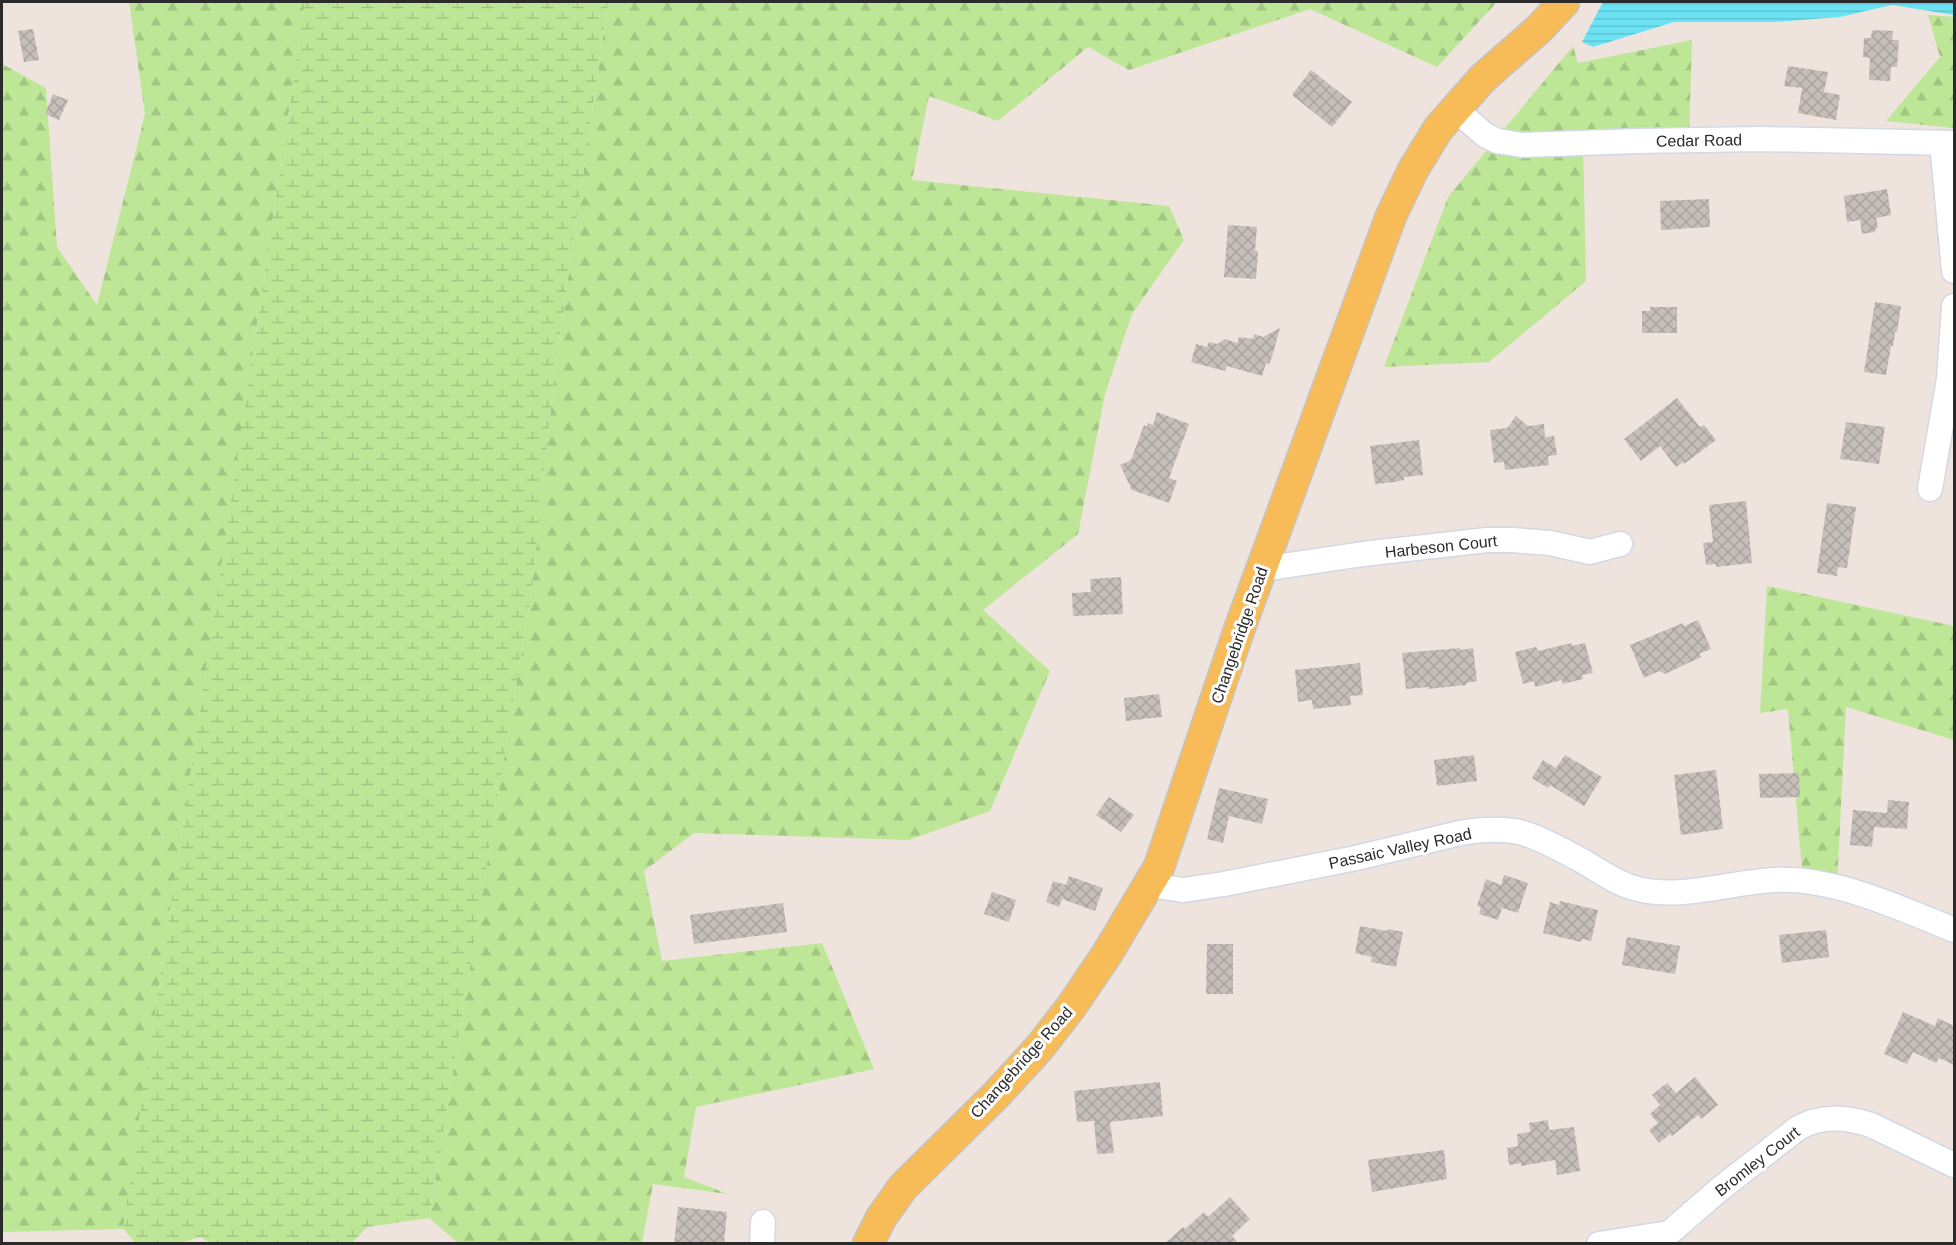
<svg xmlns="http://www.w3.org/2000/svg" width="1956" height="1245" viewBox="0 0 1956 1245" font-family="Helvetica,sans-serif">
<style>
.forest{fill:url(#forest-firs)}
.wetland{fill:url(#wetland-marsh)}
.water{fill:url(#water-rules)}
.building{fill:url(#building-cross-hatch)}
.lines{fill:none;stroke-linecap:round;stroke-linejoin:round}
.minor-casing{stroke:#d2d8e5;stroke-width:27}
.major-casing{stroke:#c4c4c4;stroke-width:33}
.minor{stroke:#fff;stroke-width:24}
.major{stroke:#f7bc58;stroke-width:30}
.labels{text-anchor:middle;stroke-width:6;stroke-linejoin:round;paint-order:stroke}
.street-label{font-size:16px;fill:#2b2b2b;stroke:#fff}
</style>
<defs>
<pattern id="forest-firs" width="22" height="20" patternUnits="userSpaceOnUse" patternTransform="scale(1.5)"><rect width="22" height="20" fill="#bde797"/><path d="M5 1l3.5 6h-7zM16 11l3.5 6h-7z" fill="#a3c682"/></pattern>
<pattern id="wetland-marsh" width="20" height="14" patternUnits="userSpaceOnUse" patternTransform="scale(1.5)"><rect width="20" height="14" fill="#bde797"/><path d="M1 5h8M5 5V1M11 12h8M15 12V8" fill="none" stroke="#a3c682"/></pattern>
<pattern id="water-rules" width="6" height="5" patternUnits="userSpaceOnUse" patternTransform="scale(1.5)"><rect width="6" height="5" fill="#6be3f4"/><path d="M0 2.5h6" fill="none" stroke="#5dc3d1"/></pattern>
<pattern id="building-cross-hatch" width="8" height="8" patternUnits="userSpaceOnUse" patternTransform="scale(1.5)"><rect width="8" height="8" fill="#c6beb9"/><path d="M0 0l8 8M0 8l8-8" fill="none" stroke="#aaa39f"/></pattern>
</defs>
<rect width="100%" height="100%" fill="#eee4dd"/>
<g class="forest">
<path d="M129 2H305L123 1229 2 1232V51L4 65 46 88 57 247 97 305 145 114Z"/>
<path d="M608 2H1497L1437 67 1310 9 1129 70 1088 47 998 121 929 96 912 180 1169 206 1184 240 1132 314 1105 394 1078 534 983 610 1050 671 990 811 909 840 694 833 644 871 662 961 822 943 874 1069 696 1107 684 1177 728 1194 653 1184 642 1243H458L429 1218 532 588 555 369Z"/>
<path d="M1928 15 1954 17V128L1886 121 1940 57Z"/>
<path d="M1692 40 1689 136 1583 137 1586 281 1489 362 1384 367 1448 197 1573 46 1578 63Z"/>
<path d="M1767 586 1954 626V740L1846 707 1837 885 1803 881 1788 709 1760 713Z"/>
</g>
<path class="wetland" d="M305 2H608L555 369 532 588 429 1218 367 1227 352 1243 213 1244 200 1237 179 1243H135L123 1228Z"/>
<path class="water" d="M1603 2H1954V15L1892 5 1840 17 1774 22H1674L1593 47 1582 42Z"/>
<g class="building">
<path d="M33 29 39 60 24 62 18 31Z"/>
<path d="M1872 30 1893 31 1892 40H1899L1897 67H1891L1890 81 1869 80 1870 58 1863 57 1864 38H1871Z"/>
<path d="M1788 66 1828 72 1824 92 1840 95 1836 120 1798 113 1802 88 1784 86Z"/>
<path d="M1311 70 1352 102 1332 127 1292 95Z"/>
<path d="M53 94 68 100 59 120 45 114Z"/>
<path d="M1887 189 1891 215 1876 218 1878 227 1874 232 1862 234 1860 220 1847 222 1844 196Z"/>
<path d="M1709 199 1710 227 1661 230 1660 201Z"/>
<path d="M1228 225 1257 227 1255 251H1258L1256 279 1224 277Z"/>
<path d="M1875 302 1901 306 1897 332H1895L1893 346H1891L1886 375 1864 372Z"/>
<path d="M1650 307H1677V333H1642V311H1650Z"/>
<path d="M1280 328 1272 357 1269 364 1266 363 1262 376 1227 366 1225 371 1191 362 1196 344 1207 347 1209 342 1217 344 1225 339 1237 343 1239 337 1253 339 1254 334 1263 337Z"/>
<path d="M1677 398 1700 427 1704 425 1716 440 1684 464 1683 462 1676 467 1660 446 1641 461 1624 439Z"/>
<path d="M1157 412 1189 424 1169 478 1177 481 1169 503 1132 490 1120 465 1131 460 1144 425 1147 427 1148 423 1153 425Z"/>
<path d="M1516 416 1528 426 1544 424 1545 437 1554 436 1557 455 1548 456 1549 465 1505 470 1504 462 1494 463 1490 430 1507 428Z"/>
<path d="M1846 422 1885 427 1879 464 1840 459Z"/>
<path d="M1419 440 1423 475 1404 477V480L1395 482 1375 484 1370 446Z"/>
<path d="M1746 501 1752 563 1716 567V564L1706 565 1703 543 1713 542 1709 505Z"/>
<path d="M1827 503 1856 507 1847 568 1838 567 1837 576 1817 573Z"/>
<path d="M1121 577 1123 614 1073 616 1072 593 1091 592 1090 579Z"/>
<path d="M1698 620 1711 649 1699 654 1701 657 1665 674 1659 671 1644 678 1630 645 1683 623 1684 626Z"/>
<path d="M1572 643V646L1585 643 1593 673 1582 675 1583 679 1563 684 1562 680 1535 687 1534 681 1523 684 1515 652 1536 647 1538 651Z"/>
<path d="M1460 648V650L1473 648 1477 681 1466 683V685L1428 689V687L1406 689 1402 653Z"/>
<path d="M1360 663 1363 695 1350 696 1351 705 1313 709 1312 700 1298 702 1295 670Z"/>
<path d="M1159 694 1162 717 1126 721 1124 698Z"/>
<path d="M1474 755 1477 781 1437 786 1434 760Z"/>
<path d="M1565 755 1602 777 1584 806 1550 785 1548 788 1532 778 1543 760 1556 768Z"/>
<path d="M1716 770 1723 829 1681 835 1674 775Z"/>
<path d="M1799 773 1800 797 1760 798 1759 774Z"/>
<path d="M1219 788 1268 799 1262 824 1229 816 1223 843 1207 839Z"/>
<path d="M1109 797 1134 815 1121 832 1096 815Z"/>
<path d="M1888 800 1909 802 1907 829 1874 827 1872 847 1850 845 1853 810 1887 813Z"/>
<path d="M1504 875 1528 883 1518 913 1502 908 1498 920 1479 914 1481 907 1477 906 1486 879 1501 885Z"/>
<path d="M1069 876 1103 888 1095 911 1062 899 1059 907 1046 902 1053 881 1066 885Z"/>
<path d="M992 892 1016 900 1009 922 984 914Z"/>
<path d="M1560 901 1598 910 1591 941 1582 939 1581 942 1543 933 1550 902 1559 905Z"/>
<path d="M783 903 787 932 694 944 690 915Z"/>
<path d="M1360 926 1387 931 1388 929 1403 932 1396 967 1371 962 1372 957 1355 953Z"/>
<path d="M1826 930 1829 957 1782 963 1779 935Z"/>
<path d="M1627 937 1680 946 1675 974 1622 965Z"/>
<path d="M1207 944H1233V994H1206Z"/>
<path d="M1903 1012 1935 1026 1938 1018 1954 1026V1065L1939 1058 1936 1063 1913 1052 1907 1064 1884 1054Z"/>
<path d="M1695 1077 1718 1105 1701 1119 1698 1115 1672 1136 1670 1134 1659 1143 1649 1130 1658 1123 1650 1114 1660 1105 1652 1095 1667 1083 1676 1093Z"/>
<path d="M1160 1082 1163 1116 1110 1122 1114 1153 1097 1154 1094 1121 1077 1122 1074 1091Z"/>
<path d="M1548 1120 1549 1130 1574 1127 1580 1171 1557 1175 1555 1160 1521 1166V1163L1509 1165 1507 1148 1518 1146 1517 1134 1530 1132 1529 1123Z"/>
<path d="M1444 1150 1447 1179 1372 1192 1368 1160Z"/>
<path d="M1230 1197 1250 1219 1232 1236 1239 1244H1164L1183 1227 1185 1229 1204 1212 1208 1217Z"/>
<path d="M678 1207 727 1212 724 1244H674Z"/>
</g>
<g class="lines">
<defs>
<g id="minor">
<path d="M1455 109 1485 135 1497 141 1522 145 1637 141 1760 139 1954 143"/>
<path d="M1942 143 1954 271"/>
<path d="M1930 489 1949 379 1954 306"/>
<path d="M1262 569 1363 554 1487 540H1512L1550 543 1590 552 1620 544"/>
<path d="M1149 885 1183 890 1224 884 1356 858 1460 833C1477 830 1497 829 1514 831 1531 833 1562 850 1577 858 1596 868 1613 882 1634 888 1679 901 1729 882 1775 880 1833 877 1901 908 1954 930"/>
<path d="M762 1244 763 1222"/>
<path d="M1599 1244 1669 1233 1720 1189 1798 1128C1822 1115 1846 1117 1871 1125L1954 1165"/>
</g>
<path id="major" d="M868 1244 881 1218 903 1187 997 1094 1040 1047 1071 1007 1107 954 1159 867 1239 630 1391 216 1413 170 1438 129 1483 78 1540 28 1564 2"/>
</defs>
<use href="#minor" class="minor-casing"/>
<use href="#major" class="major-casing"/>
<use href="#minor" class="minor"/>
<use href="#major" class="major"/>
</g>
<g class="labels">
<g class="street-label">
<text transform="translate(1699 140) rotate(-1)" y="6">Cedar Road</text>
<text transform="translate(1441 546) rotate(-6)" y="6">Harbeson Court</text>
<text transform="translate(1239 635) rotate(-71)" y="6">Changebridge Road</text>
<text transform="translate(1400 848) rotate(-12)" y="6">Passaic Valley Road</text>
<text transform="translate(1021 1062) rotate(-48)" y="6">Changebridge Road</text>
<text transform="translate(1757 1161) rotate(-38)" y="6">Bromley Court</text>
</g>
</g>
<rect width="1956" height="1245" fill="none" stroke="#2b2b2b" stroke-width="6"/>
</svg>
